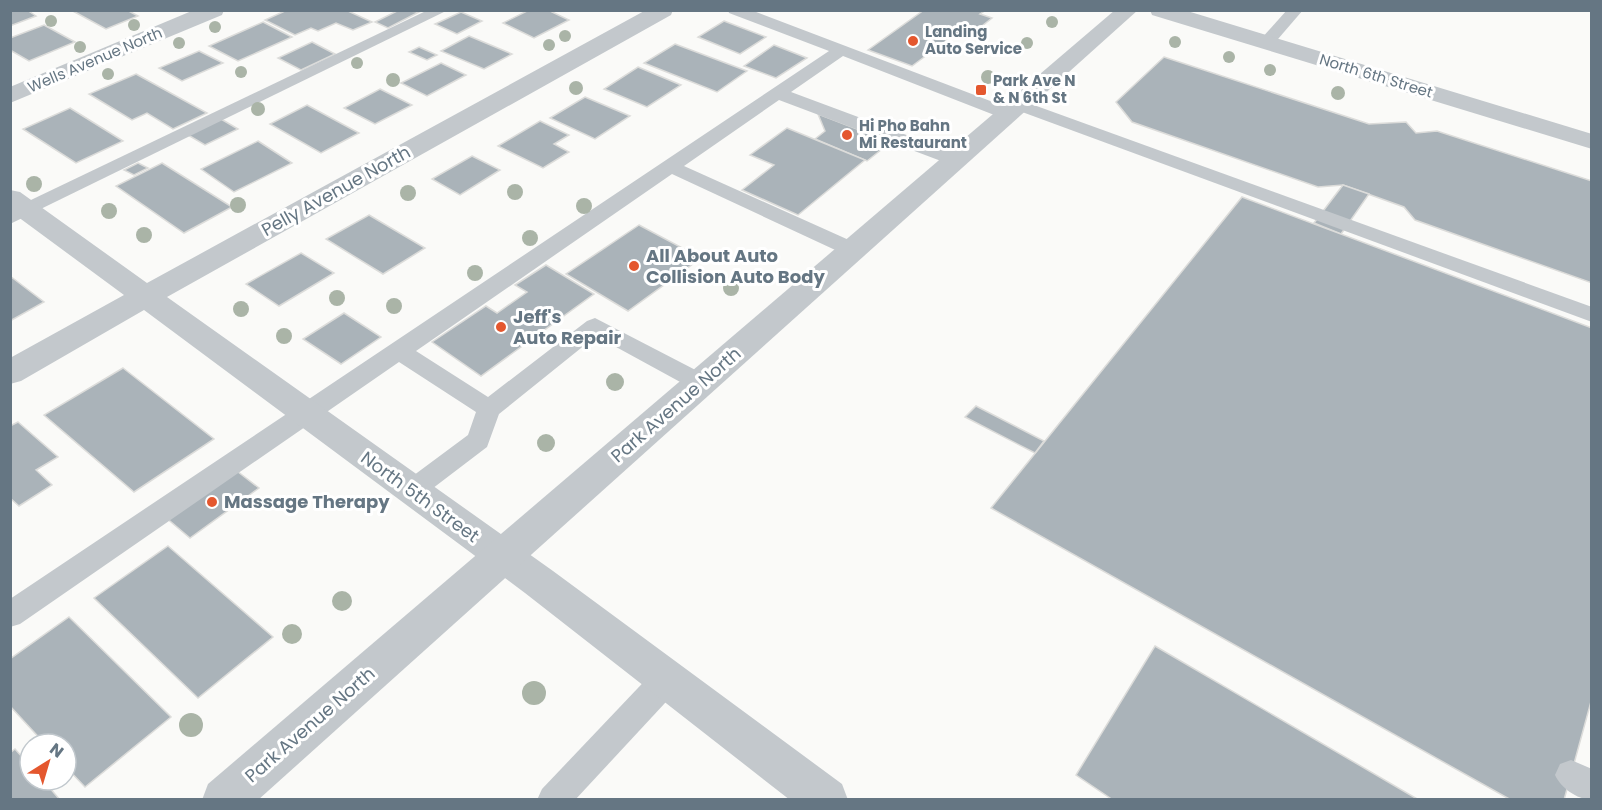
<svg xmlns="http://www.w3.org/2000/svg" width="1602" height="810" viewBox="0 0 1602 810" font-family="Poppins,sans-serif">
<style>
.building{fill:#aab3b9;stroke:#dcdcda;stroke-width:1.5}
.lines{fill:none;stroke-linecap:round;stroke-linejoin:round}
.service{fill:#c3c8cc;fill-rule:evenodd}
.minor{fill:#c3c8cc;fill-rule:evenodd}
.tertiary{fill:#c3c8cc;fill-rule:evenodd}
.tree{fill:#aab4a7}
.poi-dot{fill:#e4572e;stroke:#fff;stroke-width:2}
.labels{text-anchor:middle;stroke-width:6;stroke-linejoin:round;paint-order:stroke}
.far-poi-label{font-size:15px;font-weight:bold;fill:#657683;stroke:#fff;text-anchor:start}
.far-street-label{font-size:15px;fill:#657683;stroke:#fff}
.street-label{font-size:18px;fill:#657683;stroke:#fff}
.poi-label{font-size:18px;font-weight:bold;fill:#657683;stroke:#fff;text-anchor:start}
</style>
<rect width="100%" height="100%" fill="#fafaf8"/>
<g class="building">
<path d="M10 10H27L36 16 10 26Z"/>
<path d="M71 10H127L138 16 106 29Z"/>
<path d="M287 10H346L372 22 353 30 336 23 318 31 311 28 295 35 265 20Z"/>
<path d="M399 10 419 12 388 28 375 22Z"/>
<path d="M529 10H548L569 20 534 38 503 23Z"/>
<path d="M924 10H986L980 14 992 18 973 33 962 29 912 66 868 50Z"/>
<path d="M461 12 482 21 457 34 435 24Z"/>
<path d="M724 21 766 37 740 54 698 37Z"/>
<path d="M263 22 292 37 238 61 209 46Z"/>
<path d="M44 25 75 42 29 61 10 50V38Z"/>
<path d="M469 36 512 54 484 69 441 51Z"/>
<path d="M312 42 335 54 301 70 278 58Z"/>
<path d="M675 44 747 71 717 92 644 63Z"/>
<path d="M774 45 807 58 776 78 744 66Z"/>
<path d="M419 47 437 55 427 60 409 52Z"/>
<path d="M199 51 223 63 182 81 159 68Z"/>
<path d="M1164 57 1369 124 1406 122 1416 133 1437 131 1592 181V283L1415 220 1404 207 1343 185 1318 187 1132 122 1116 102Z"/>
<path d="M441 63 466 75 427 96 401 83Z"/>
<path d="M638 67 681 85 647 107 604 89Z"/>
<path d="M136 74 207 113 173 129 147 113 132 120 89 94Z"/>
<path d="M380 89 412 105 375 124 344 108Z"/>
<path d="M585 97 630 116 595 139 550 118Z"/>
<path d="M307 105 359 133 321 153 270 124Z"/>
<path d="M70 108 123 141 76 163 23 129Z"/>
<path d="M818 114 891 142 867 161 815 139 825 131Z"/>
<path d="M221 119 238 129 205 145 188 135Z"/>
<path d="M540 121 569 135 554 144 569 152 543 168 498 146Z"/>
<path d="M787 128 865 160 798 215 742 190 774 165 750 155Z"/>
<path d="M258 141 292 163 234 192 201 169Z"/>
<path d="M472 156 500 170 460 195 432 179Z"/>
<path d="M138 163 148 168 134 175 124 170Z"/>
<path d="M162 163 232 207 184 233 116 186Z"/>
<path d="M1343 185 1369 194 1341 234 1314 223Z"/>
<path d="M1242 197 1592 328V698L1564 800H1511L991 508Z"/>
<path d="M369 215 425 248 383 274 326 239Z"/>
<path d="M639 225 701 258 628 311 566 274Z"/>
<path d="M301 253 334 273 279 306 246 284Z"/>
<path d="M546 265 594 294 481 376 432 342 486 306 497 313 527 292 515 285Z"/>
<path d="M10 276 44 302 10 321Z"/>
<path d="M344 313 381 337 341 364 303 339Z"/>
<path d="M123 368 214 439 134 492 44 415Z"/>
<path d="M976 406 1044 441 1035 453 965 417Z"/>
<path d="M18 422 58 457 36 470 52 485 19 506 10 498V426Z"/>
<path d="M233 468 259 488 190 538 164 516Z"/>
<path d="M168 546 273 637 198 698 94 598Z"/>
<path d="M69 617 171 717 85 787 66 767V744H45L10 706V659Z"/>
<path d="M1155 646 1419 800H1113L1076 775Z"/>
<path d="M15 749 30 766V780H43L60 800H10V753Z"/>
</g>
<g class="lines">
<g class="service">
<path d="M428 10H448L10 224V210Z"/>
<path d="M728 10H751L1014 110 1017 114 1014 118H1002L843 56 791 92 963 156 965 160 963 164H949L779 100 684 166 860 245 863 250 860 255 853 257 846 255 672 174 416 351 488 397 587 321 595 318 709 377 713 383 709 389 701 391 693 389 596 336 499 414 487 447 420 498 411 501 402 498 398 491 402 484 468 435 476 412 399 362 20 624 10 627V599L829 51 729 13Z"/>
<path d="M1287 10H1303L1272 46H1260L1258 43 1260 40Z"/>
<path d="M1020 100 1592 307V322L1014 109 1011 105 1014 101Z"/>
<path d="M667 665 678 669 682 679 678 689 575 800H537L542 789 656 669Z"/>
<path d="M1571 760 1592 769V800C1576 799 1561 788 1555 775L1560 764Z"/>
</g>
<g class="minor">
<path d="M194 10H224L222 15 10 103V87Z"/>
<path d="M646 10H673L671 15 167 297 553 571 842 784 848 800H790L525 593 144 310 21 381 10 384V358L124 295 10 211V190L20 192 147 283Z"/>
</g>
<g class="tertiary">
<path d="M1115 10H1138L258 800H202L208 784Z"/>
<path d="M1150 10H1184L1592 134V149L1152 15Z"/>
</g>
</g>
<g class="tree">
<circle cx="51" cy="21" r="6"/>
<circle cx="1052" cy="22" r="6"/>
<circle cx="134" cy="25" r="6"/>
<circle cx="215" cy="27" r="6"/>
<circle cx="565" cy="36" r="6"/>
<circle cx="1175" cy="42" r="6"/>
<circle cx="179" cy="43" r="6"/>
<circle cx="1027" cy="43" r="6"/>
<circle cx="549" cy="45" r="6"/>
<circle cx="80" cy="47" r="6"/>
<circle cx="1229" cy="57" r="6"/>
<circle cx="357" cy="63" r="6"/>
<circle cx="1270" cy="70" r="6"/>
<circle cx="241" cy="72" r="6"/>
<circle cx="108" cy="74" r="6"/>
<circle cx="988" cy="77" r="7"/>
<circle cx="393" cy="80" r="7"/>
<circle cx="576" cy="88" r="7"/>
<circle cx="1338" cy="93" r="7"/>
<circle cx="258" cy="109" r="7"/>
<circle cx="34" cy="184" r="8"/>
<circle cx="515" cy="192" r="8"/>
<circle cx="408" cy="193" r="8"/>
<circle cx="238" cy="205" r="8"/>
<circle cx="584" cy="206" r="8"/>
<circle cx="109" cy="211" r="8"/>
<circle cx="144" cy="235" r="8"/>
<circle cx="530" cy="238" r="8"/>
<circle cx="475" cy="273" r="8"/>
<circle cx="731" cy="288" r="8"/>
<circle cx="337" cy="298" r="8"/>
<circle cx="394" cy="306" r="8"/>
<circle cx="241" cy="309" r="8"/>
<circle cx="284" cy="336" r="8"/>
<circle cx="615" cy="382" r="9"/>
<circle cx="546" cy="443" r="9"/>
<circle cx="342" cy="601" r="10"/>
<circle cx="292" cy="634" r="10"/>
<circle cx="534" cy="693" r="12"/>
<circle cx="191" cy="725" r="12"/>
</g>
<g class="poi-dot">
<circle cx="913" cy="41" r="6"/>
<rect x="975" y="84" width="12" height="12" rx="3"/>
<circle cx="847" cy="135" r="6"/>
<circle cx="634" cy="266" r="6"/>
<circle cx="501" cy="327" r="6"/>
<circle cx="212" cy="502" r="6"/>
</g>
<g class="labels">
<g class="far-poi-label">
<text x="925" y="37">Landing<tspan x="925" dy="17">Auto Service</tspan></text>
<text x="993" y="86">Park Ave N<tspan x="993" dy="17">&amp; N 6th St</tspan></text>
<text x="859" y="131">Hi Pho Bahn<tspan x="859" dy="17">Mi Restaurant</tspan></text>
</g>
<g class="far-street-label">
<text transform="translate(95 60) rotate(-23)" y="5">Wells Avenue North</text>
<text transform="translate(1376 76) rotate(17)" y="5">North 6th Street</text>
</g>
<g class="street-label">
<text transform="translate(336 191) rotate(-29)" y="6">Pelly Avenue North</text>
<text transform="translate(676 405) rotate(-41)" y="6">Park Avenue North</text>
<text transform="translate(420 497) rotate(36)" y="6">North 5th Street</text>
<text transform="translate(310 725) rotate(-41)" y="6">Park Avenue North</text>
</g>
<g class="poi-label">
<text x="646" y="262">All About Auto<tspan x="646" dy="21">Collision Auto Body</tspan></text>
<text x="513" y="323">Jeff's<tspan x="513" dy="21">Auto Repair</tspan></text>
<text x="224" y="508">Massage Therapy</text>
</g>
</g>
<rect width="1602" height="810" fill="none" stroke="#657683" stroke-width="24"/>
<g transform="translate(48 762) rotate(37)"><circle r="28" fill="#ffffff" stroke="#c1c8cd" stroke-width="1.5"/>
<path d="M0-4.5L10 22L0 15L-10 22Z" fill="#e4572e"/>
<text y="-9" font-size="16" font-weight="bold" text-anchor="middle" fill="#657683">N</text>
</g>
</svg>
